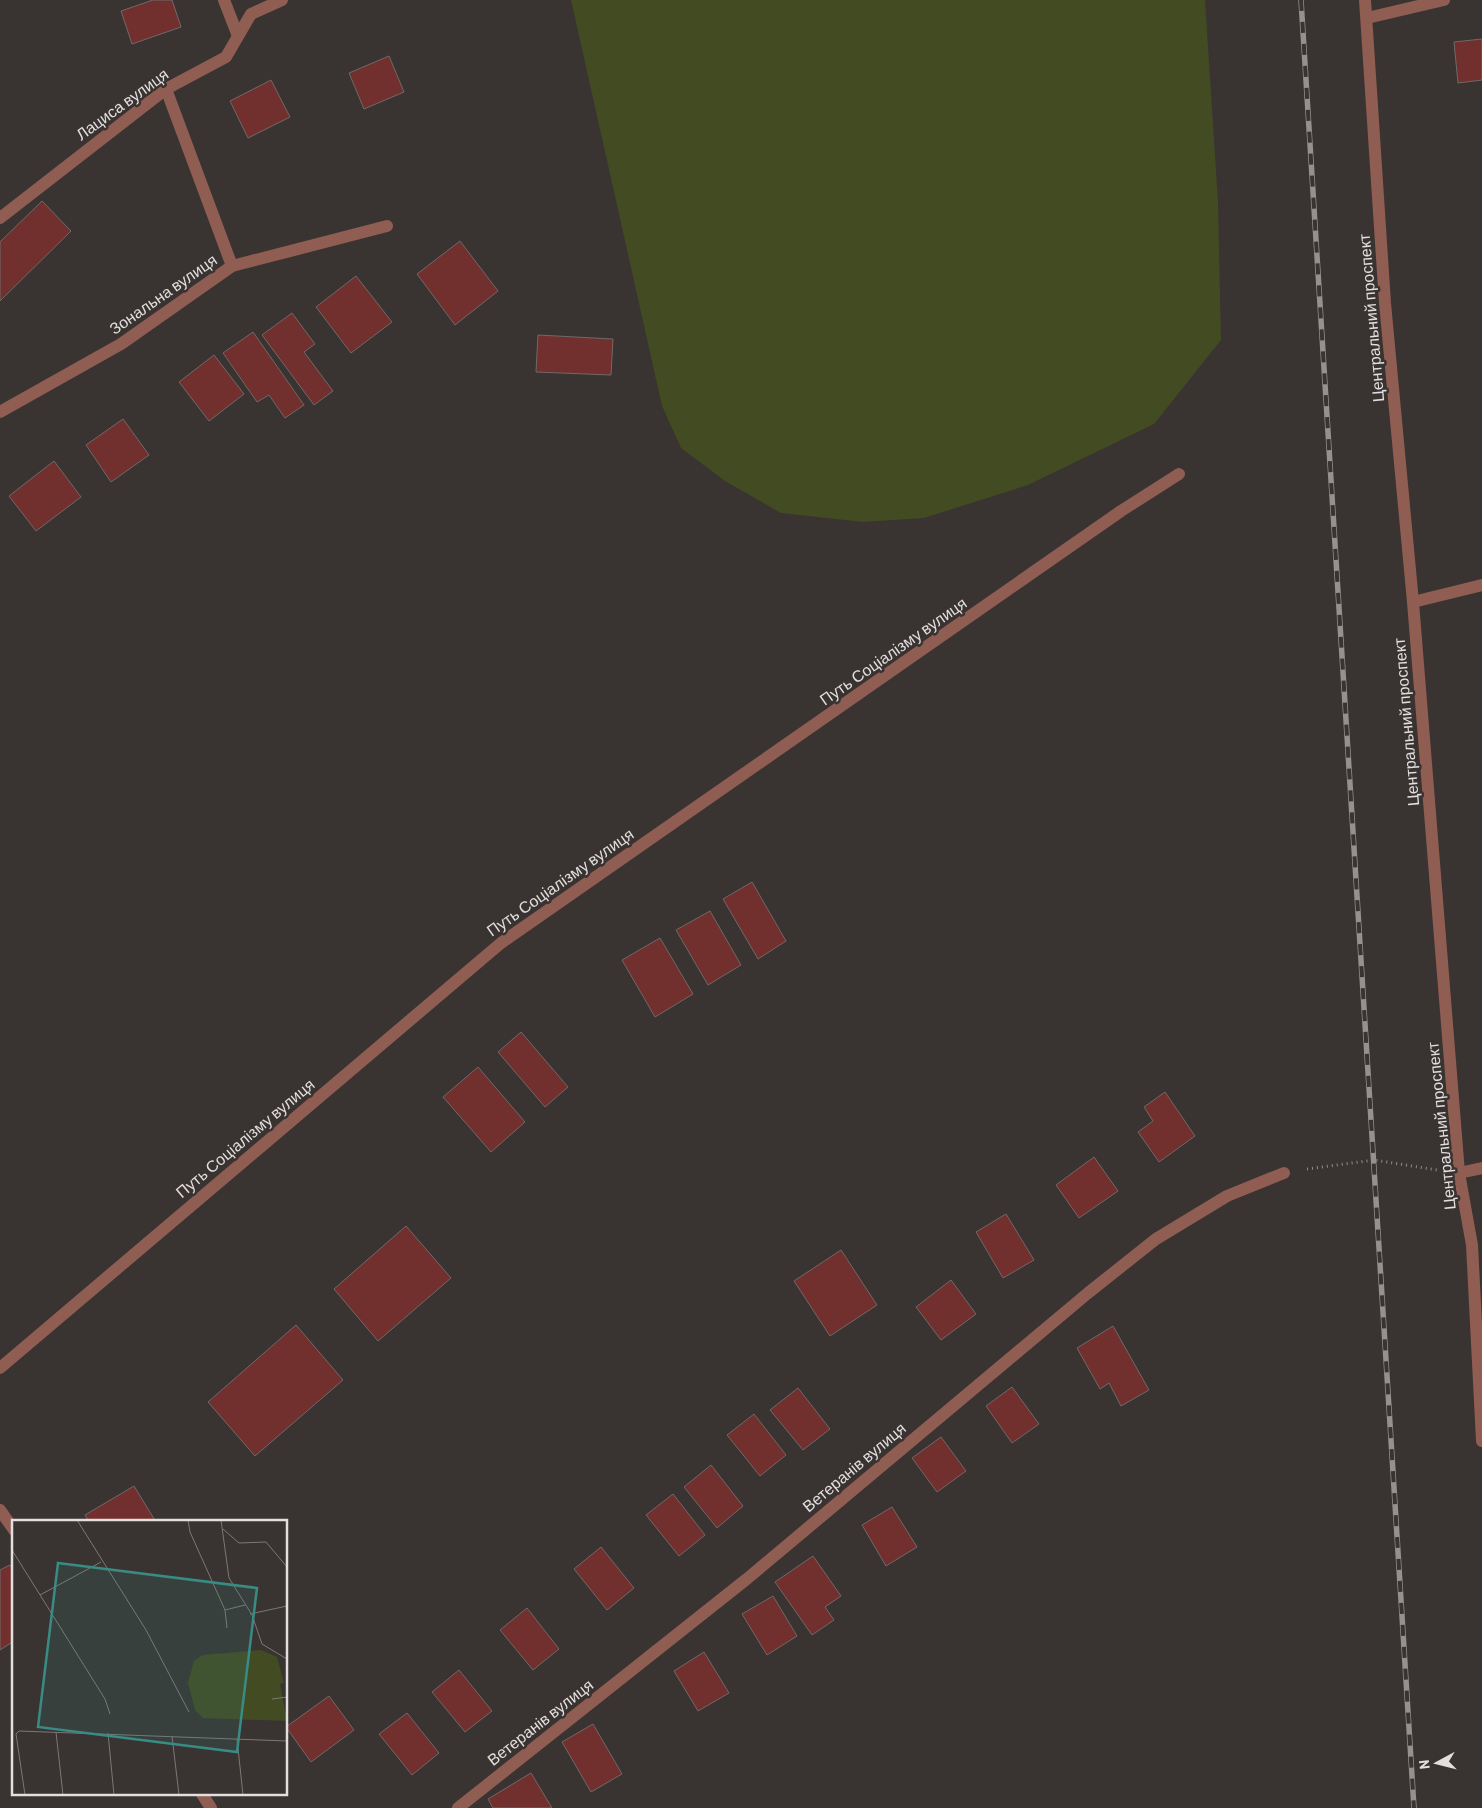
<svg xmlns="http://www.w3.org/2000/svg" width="1482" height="1808" viewBox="0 0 1482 1808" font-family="Barlow,sans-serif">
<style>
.green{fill:#434b23}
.building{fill:#71302d;stroke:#706968}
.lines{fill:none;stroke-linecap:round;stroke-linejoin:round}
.path{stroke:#928d8c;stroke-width:3;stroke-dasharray:1 4;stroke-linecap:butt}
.service{stroke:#905d52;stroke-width:12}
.minor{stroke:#905d52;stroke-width:12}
.rail-casing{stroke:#95918f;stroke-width:5.5}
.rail{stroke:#393331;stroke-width:4;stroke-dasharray:11;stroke-linecap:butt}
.labels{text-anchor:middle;stroke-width:5;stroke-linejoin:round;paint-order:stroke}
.street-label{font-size:16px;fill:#e3dfde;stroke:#393331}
.inset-road{fill:none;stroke:#7d7876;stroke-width:1}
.view{fill:#398b84;fill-opacity:0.15;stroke:#398b84;stroke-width:2.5}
.inset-edge{fill:none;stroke:#e3dfde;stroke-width:2.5}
</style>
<rect width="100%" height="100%" fill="#393331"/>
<path class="green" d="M571 0H1205L1218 202 1221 340 1154 424 1028 485 924 518 863 522 781 513 725 481 681 448 662 406Z"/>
<g class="building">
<path d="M153 0H172L181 27 132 44 121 11Z"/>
<path d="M1482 39V80L1458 83 1454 42Z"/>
<path d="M389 56 404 92 364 109 349 73Z"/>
<path d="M271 80 290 117 248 138 230 101Z"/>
<path d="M42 201 71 231 0 301V242Z"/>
<path d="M460 241 498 291 455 325 417 274Z"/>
<path d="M356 276 392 322 351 353 316 307Z"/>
<path d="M292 313 315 344 304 352 333 391 314 405 262 335Z"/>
<path d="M253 332 304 405 285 418 269 395 257 402 223 353Z"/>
<path d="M538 335 613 339 611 375 536 372Z"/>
<path d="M214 355 244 394 209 421 179 382Z"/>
<path d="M123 419 149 455 111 482 86 445Z"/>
<path d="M54 461 81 497 36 531 9 496Z"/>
<path d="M752 882 786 941 758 959 723 899Z"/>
<path d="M710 911 741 965 708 985 676 930Z"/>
<path d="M660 938 693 994 655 1017 622 960Z"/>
<path d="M521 1032 568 1087 545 1107 498 1052Z"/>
<path d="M478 1067 525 1122 491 1152 443 1097Z"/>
<path d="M1165 1092 1195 1136 1159 1162 1138 1132 1153 1121 1144 1107Z"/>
<path d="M1094 1157 1118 1191 1079 1218 1056 1185Z"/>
<path d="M1006 1214 1034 1260 1003 1278 976 1232Z"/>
<path d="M406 1226 451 1278 378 1341 334 1289Z"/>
<path d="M841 1250 877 1305 830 1336 794 1281Z"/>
<path d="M951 1280 976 1314 941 1340 916 1307Z"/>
<path d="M296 1325 343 1380 255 1456 208 1402Z"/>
<path d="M1113 1326 1149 1390 1121 1406 1109 1383 1100 1389 1077 1348Z"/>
<path d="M1012 1387 1039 1424 1012 1443 986 1406Z"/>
<path d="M798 1388 830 1429 803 1450 770 1410Z"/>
<path d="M754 1414 786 1455 760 1476 727 1435Z"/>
<path d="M941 1437 966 1471 937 1492 912 1458Z"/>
<path d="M711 1465 743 1506 717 1528 684 1487Z"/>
<path d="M134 1486 156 1522H89L85 1515Z"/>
<path d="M673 1494 705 1535 679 1556 646 1515Z"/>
<path d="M892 1507 917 1547 886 1566 862 1525Z"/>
<path d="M601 1547 634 1588 607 1610 574 1569Z"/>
<path d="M813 1556 841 1596 825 1607 834 1620 812 1635 775 1582Z"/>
<path d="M10 1565 14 1571V1641L0 1650V1570Z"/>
<path d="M773 1596 797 1636 767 1655 742 1614Z"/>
<path d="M527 1608 559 1649 533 1670 500 1630Z"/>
<path d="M704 1652 729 1693 698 1711 674 1671Z"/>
<path d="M459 1670 492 1711 465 1732 432 1692Z"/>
<path d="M329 1696 354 1730 311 1762 286 1727Z"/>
<path d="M407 1713 439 1753 412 1775 379 1734Z"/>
<path d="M593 1724 622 1774 591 1792 562 1742Z"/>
<path d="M531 1773 552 1808H493L488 1799Z"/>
</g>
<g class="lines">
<path class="path" d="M1307 1169 1374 1160 1437 1170"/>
<g class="service">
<path d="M224 0 238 36"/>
<path d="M166 89 232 266"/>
<path d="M0 1510 14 1530"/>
<path d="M202 1794 211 1808"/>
</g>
<g class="minor">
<path d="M1365 0 1385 303 1413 602 1459 1173 1472 1245 1482 1441"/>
<path d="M1367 18 1444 0"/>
<path d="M0 218 166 89 226 57 251 14 282 0"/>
<path d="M0 412 121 344 232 266 387 226"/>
<path d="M1413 602 1482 585"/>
<path d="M1459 1173 1482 1168"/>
<path d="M0 1368 501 943 1121 511 1179 474"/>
<path d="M458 1808 748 1578 1088 1293 1156 1239 1227 1196 1284 1173"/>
</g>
<defs>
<path id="rail" d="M1301 0 1414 1808"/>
</defs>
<use href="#rail" class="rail-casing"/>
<use href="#rail" class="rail"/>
</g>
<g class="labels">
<g class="street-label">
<text transform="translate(122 104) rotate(-36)" y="6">Лациса вулиця</text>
<text transform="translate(163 294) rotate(-35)" y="6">Зональна вулиця</text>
<text transform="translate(1371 318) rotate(-95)" y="6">Центральний проспект</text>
<text transform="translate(893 651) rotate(-35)" y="6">Путь Соціалізму вулиця</text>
<text transform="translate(1406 722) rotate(-95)" y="6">Центральний проспект</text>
<text transform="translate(560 882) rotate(-35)" y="6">Путь Соціалізму вулиця</text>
<text transform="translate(1441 1126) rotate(-96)" y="6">Центральний проспект</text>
<text transform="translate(245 1138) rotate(-40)" y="6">Путь Соціалізму вулиця</text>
<text transform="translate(854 1467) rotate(-40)" y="6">Ветеранів вулиця</text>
<text transform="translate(540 1722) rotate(-38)" y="6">Ветеранів вулиця</text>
</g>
</g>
<g transform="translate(12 1520)">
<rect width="275" height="275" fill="#393331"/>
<path d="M249 130 265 137 272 163 268 164 275 201 191 198 183 190 176 163 182 141 191 135Z" fill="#434b23"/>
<path class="inset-road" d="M65 0 134 110 177 192M176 0 178 12 213 90 215 108M209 0 217 58 240 95 250 124 275 139M211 9 227 23 254 22 275 47M0 30 93 179 98 194M28 75 89 42M213 90 233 85M238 94 275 86M260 179 275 177M44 212 51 275M96 213 102 275M160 216 167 275M225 219 231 275M13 275 4 214 7 211 275 221"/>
<path class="view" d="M46 43 245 68 225 232 26 207Z"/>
<rect width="275" height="275" class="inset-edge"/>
</g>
<g transform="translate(1437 1763) rotate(263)" stroke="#393331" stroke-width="4" paint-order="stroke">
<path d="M0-4L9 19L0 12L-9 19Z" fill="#e3dfde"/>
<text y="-8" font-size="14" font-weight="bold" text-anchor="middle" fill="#e3dfde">N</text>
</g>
</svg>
